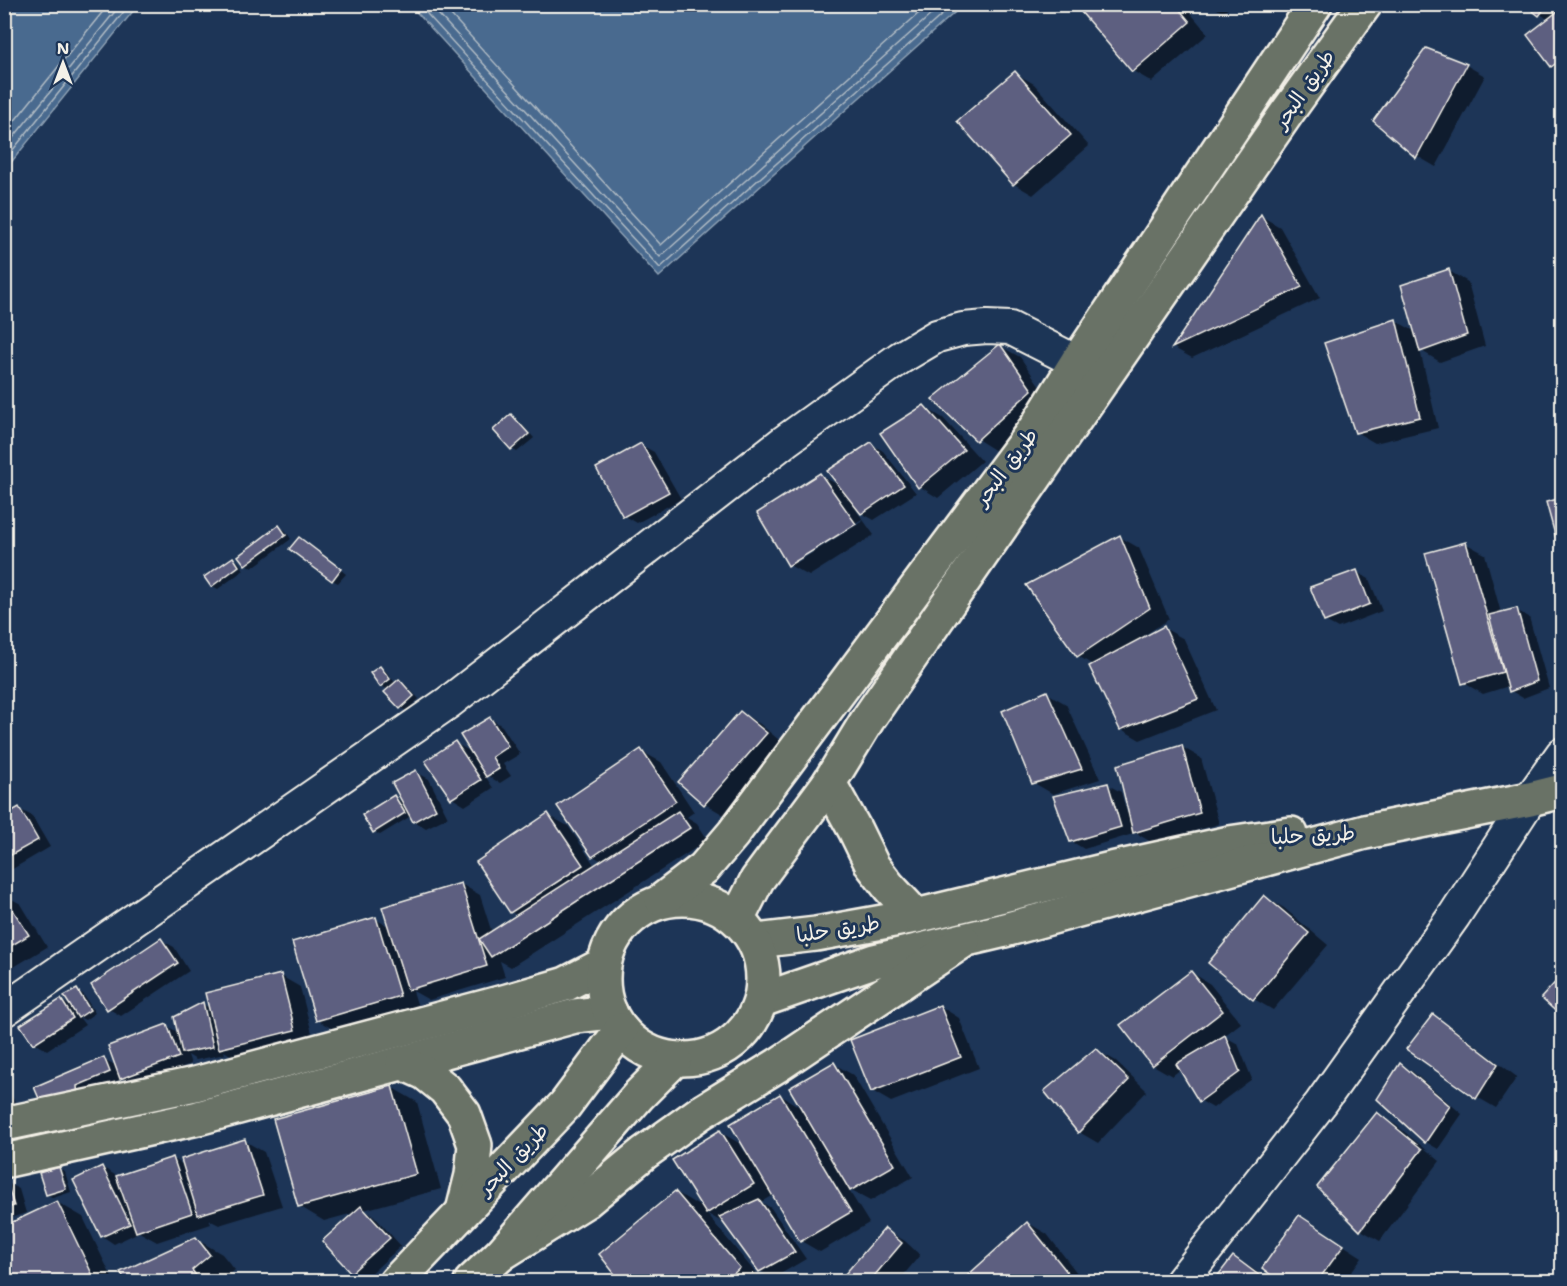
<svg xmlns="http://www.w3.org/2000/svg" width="1567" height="1286" viewBox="0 0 1567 1286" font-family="'Shantell Sans','Playpen Sans Arabic',sans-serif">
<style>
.water{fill:#496a8f;stroke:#8da0b3;stroke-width:1.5}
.shadow{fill:#0007;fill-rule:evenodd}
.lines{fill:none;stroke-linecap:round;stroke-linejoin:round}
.shore{stroke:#b0bbc4;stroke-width:1.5}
.building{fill:#5d5e80;stroke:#f4f1e8;stroke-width:1.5}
.minor-casing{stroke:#f4f1e8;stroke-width:36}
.major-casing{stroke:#f4f1e8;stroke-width:38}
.highway-casing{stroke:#f4f1e8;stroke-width:38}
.minor{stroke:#1d3557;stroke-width:32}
.major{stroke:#697266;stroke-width:33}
.highway{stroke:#697266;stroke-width:33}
.labels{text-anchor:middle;stroke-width:6;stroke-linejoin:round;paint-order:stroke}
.street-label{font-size:21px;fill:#f4f1e8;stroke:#1d3557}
</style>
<rect width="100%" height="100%" fill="#1d3557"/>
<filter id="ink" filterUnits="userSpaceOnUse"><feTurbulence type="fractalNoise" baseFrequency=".0167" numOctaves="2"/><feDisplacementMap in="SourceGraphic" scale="12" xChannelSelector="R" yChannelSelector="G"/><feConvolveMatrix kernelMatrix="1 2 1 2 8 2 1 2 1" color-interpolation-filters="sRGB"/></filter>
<g filter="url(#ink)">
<g class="water">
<path d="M5 4 138 5 5 170 4 5Z"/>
<path d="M410 5H963L659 277Z"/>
</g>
<g class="shadow">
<path d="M1093 4H1183L1208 34 1152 82 1133 71Z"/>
<path d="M1210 4H1233L1223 13Z"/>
<path d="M1526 4H1562V72L1552 66 1549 20Z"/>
<path d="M1427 50 1466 65 1485 76 1436 167 1417 156 1375 121Z"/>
<path d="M1015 73 1034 84 1089 146 1033 195 1014 184Z"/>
<path d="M1261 216 1280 227 1320 298 1192 358 1174 348Z"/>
<path d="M1449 271 1468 282 1485 346 1440 362 1420 350 1438 428 1375 443 1356 432 1396 321 1416 332Z"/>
<path d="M1000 346 1020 357 1050 401 996 451 977 439Z"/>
<path d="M924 407 943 418 982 461 938 498 919 486Z"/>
<path d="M512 416 517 419 534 438 517 452 512 449Z"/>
<path d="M871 444 883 451 916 493 874 520 856 510 874 535 809 576 789 565 820 475 842 487ZM862 519 863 521 796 563V559Z"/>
<path d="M641 445 654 452 681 499 637 523 625 516Z"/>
<path d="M1562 499V553L1548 503Z"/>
<path d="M279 527 285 530 291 539 252 568 246 564 240 556Z"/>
<path d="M1120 537 1139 548 1169 619 1142 637 1143 639 1164 628 1184 639 1216 710 1140 740 1121 729 1093 665 1078 656Z"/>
<path d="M305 542 346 574 338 583 332 580Z"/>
<path d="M1465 543 1485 554 1501 613 1516 610 1529 617 1549 688 1523 698 1511 691 1509 686 1483 694 1464 683Z"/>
<path d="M233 559 239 562 244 570 218 589 212 586Z"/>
<path d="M1357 572 1369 579 1382 611 1338 628 1325 621Z"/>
<path d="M380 668 386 671 396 684 399 681 405 684 419 699 406 711 401 708 389 690 381 686Z"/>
<path d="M1047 693 1066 704 1100 779 1053 794 1034 783Z"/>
<path d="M741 712 760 724 785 745 724 815 705 804 680 782Z"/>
<path d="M490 718 502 726 520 754 503 764 511 776 500 783 484 774 493 788 465 806 452 798 427 761 455 743 473 753Z"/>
<path d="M1182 747 1201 758 1219 824 1153 843 1132 831 1133 834 1084 849 1071 841 1108 785 1121 792 1127 813H1130Z"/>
<path d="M641 751 661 762 694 812 687 817 697 823 708 840 511 967 500 961 505 977 429 1000 413 991 418 1007 336 1031 317 1020 375 919 390 927 461 884 480 895 492 933 518 916 511 912 548 815 568 826 595 866 602 861 593 856Z"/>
<path d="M416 772 429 779 448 817 426 828 414 821 411 816 380 835 374 832 394 797 404 803Z"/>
<path d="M19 809 32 816 50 847 4 874V817Z"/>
<path d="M4 895 21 904 47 947 4 973Z"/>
<path d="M1265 897 1284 908 1328 945 1273 1010 1254 999Z"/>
<path d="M161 940 174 947 189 971 121 1016 109 1009Z"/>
<path d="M1191 972 1210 984 1241 1023 1224 1036 1238 1044 1252 1079 1213 1108 1201 1101 1181 1069 1172 1076 1153 1065Z"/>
<path d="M281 976 300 987 314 1041 239 1060 224 1051 225 1054 196 1060 188 1055 191 1064 134 1085 123 1079 45 1109 104 1059 117 1066 167 1026 179 1033 203 1004 210 1008Z"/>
<path d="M1562 977V1015L1544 998Z"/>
<path d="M77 991 83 994 95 1013 85 1020 79 1017 85 1025 47 1050 34 1043 61 1000 73 1008Z"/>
<path d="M940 1006 959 1018 979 1068 891 1102 872 1091Z"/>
<path d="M1434 1016 1453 1028 1517 1077 1496 1108 1477 1097Z"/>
<path d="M1096 1050 1116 1061 1147 1091 1098 1143 1079 1132Z"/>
<path d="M834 1064 853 1075 913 1177 870 1201 848 1189 869 1223 820 1252 801 1241 773 1195 761 1202 771 1208 806 1259 772 1279 760 1271 727 1225 706 1213 763 1282H623L676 1192 704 1209 720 1132 739 1143 745 1152 747 1151 780 1095 803 1109Z"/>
<path d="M1401 1065 1413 1072 1462 1114 1438 1149 1426 1142Z"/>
<path d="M391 1087 417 1102 441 1189 364 1210 374 1216 401 1246 365 1279 352 1272 357 1212 324 1221 299 1206Z"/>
<path d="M4 1088 8 1090 22 1114 4 1124Z"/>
<path d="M1377 1114 1396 1125 1440 1161 1380 1241 1361 1230 1319 1187Z"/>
<path d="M245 1141 264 1152 282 1206 219 1225 209 1220 211 1224 157 1242 139 1232 114 1244 102 1236V1167L115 1175 116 1178 172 1158 184 1165Z"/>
<path d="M59 1169 65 1172 71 1192 53 1198 47 1194Z"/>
<path d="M6 1182 19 1189 26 1213 4 1220V1183Z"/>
<path d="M57 1202 83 1217 114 1282H4Z"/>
<path d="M1299 1217 1362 1257 1344 1282H1282Z"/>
<path d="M1028 1223 1047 1234 1084 1282H978Z"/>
<path d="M886 1230 905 1241 920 1255 898 1282H840Z"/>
<path d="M196 1239 222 1254 235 1270 221 1282H129Z"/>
<path d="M1234 1258 1253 1269 1270 1282H1215Z"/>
</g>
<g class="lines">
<g class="shore">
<path d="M418 4 660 268 954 4"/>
<path d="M429 4 660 257 943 4"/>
<path d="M441 4 661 245 929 4"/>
<path d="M4 134 109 4"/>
<path d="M4 149 121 4"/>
<path d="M4 161 130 4"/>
</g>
</g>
<g class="building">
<path d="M1090 4H1175L1190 22 1132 72 1081 12Z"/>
<path d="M1524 4H1548L1539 16Z"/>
<path d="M1562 8V59L1551 67 1527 35Z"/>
<path d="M1426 48 1467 64 1416 158 1373 121Z"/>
<path d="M1015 71 1071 135 1013 185 957 121Z"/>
<path d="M1261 214 1302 287 1172 348Z"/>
<path d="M1449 269 1467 335 1420 352 1401 285Z"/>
<path d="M1396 319 1420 417 1355 433 1324 343Z"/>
<path d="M1000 344 1032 390 976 441 932 399Z"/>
<path d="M924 405 964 450 918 488 880 433Z"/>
<path d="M511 414 529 434 511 450 493 430Z"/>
<path d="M871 442 904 485 861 514 827 471Z"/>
<path d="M641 443 669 492 623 517 596 468Z"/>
<path d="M820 473 856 524 788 566 757 513Z"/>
<path d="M1562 498V553H1560L1546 502Z"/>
<path d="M279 525 286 535 245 565 238 556Z"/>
<path d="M1120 535 1150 608 1077 657 1026 585Z"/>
<path d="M299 537 341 569 332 581 289 549Z"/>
<path d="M1466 542 1503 672 1462 684 1425 553Z"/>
<path d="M233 557 239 566 211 587 204 577Z"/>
<path d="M1357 570 1370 604 1324 622 1310 587Z"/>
<path d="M1517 608 1537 681 1509 692 1489 615Z"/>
<path d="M1164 626 1198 699 1120 730 1089 666Z"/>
<path d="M380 666 390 679 380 687 370 673Z"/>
<path d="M399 679 414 696 400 709 384 692Z"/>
<path d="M1047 691 1082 769 1032 784 1002 711Z"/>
<path d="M740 711 767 733 704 805 678 782Z"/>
<path d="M490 717 508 746 492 757 499 769 486 777 460 735Z"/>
<path d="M455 741 481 780 451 799 425 761Z"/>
<path d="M1182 745 1200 813 1133 833 1117 765Z"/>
<path d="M641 749 676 801 592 857 557 806Z"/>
<path d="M416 770 436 809 413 822 392 783Z"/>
<path d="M1108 783 1121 827 1070 842 1053 796Z"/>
<path d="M394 795 405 813 373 833 362 815Z"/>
<path d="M19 807 38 840 4 859V816Z"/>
<path d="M678 811 690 828 491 957 479 939Z"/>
<path d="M548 813 583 865 510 913 476 862Z"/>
<path d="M461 883 487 966 408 990 382 907Z"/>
<path d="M1264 895 1309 933 1253 1000 1208 963Z"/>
<path d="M4 896 29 935 4 950Z"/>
<path d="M376 917 400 996 316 1021 292 942Z"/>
<path d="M161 938 178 963 107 1010 91 985Z"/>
<path d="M1191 971 1223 1011 1152 1066 1120 1025Z"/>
<path d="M281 974 295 1030 219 1049 205 993Z"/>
<path d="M1562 975V1017L1541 998Z"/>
<path d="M77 989 90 1010 78 1018 64 996Z"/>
<path d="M61 999 73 1018 33 1044 20 1025Z"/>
<path d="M203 1002 213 1047 182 1053 174 1017Z"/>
<path d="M940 1005 961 1057 871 1092 850 1040Z"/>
<path d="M1433 1014 1498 1064 1476 1099 1406 1049Z"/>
<path d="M167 1024 179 1057 120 1079 108 1046Z"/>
<path d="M1225 1035 1240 1072 1199 1102 1176 1064Z"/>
<path d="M1096 1048 1129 1080 1078 1133 1044 1091Z"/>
<path d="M104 1057 110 1072 77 1086 79 1107 44 1110 34 1087Z"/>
<path d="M834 1062 895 1165 850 1191 789 1088Z"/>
<path d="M1400 1063 1450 1106 1425 1143 1377 1099Z"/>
<path d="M392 1086 417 1174 298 1207 273 1119Z"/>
<path d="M780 1094 851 1212 800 1242 730 1124Z"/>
<path d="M1377 1112 1422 1149 1360 1231 1317 1187Z"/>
<path d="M720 1130 754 1184 706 1214 672 1160Z"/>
<path d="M245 1139 263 1195 198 1215 181 1159Z"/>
<path d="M173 1157 192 1213 136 1232 116 1176Z"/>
<path d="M102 1166 130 1224 101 1237 73 1180Z"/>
<path d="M59 1167 66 1189 46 1195 39 1173Z"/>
<path d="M6 1180 14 1206 4 1209V1181Z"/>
<path d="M675 1191 740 1268 724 1282H621L599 1254Z"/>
<path d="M759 1199 795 1252 759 1272 719 1217Z"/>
<path d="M57 1201 96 1282H4V1226Z"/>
<path d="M361 1206 390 1238 351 1273 322 1241Z"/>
<path d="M1299 1215 1344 1245 1317 1282H1280L1262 1268Z"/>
<path d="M1027 1222 1072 1278 1068 1282H976L968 1275Z"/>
<path d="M885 1228 902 1243 869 1282H838Z"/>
<path d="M196 1237 210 1255 192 1270 201 1282H127L120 1272Z"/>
<path d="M1233 1256 1268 1282H1213Z"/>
</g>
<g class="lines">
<defs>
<g id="minor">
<path d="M4 1010 449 702 785 441 900 358 937 336 963 329 987 327 1010 328 1077 362"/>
<path d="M1181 1282 1321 1103 1454 916 1530 799 1562 754"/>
</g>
<g id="major">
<path d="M756 941 816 934 916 916 1111 869 1229 843 1291 834"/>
<path d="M762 1000 874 961 1001 931 1365 832 1530 799 1562 791"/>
<path d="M4 1124 195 1084 507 1001 566 984 603 965"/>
<path d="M4 1161 198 1118 575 1016 610 1012"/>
</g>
<g id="highway">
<path d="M829 783 855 830 872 865 889 887 916 916"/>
<circle cx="683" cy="979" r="80"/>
<path d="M662 900 704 868 733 834 1037 426 1077 362 1315 4"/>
<path d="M738 918 757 880 829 783 868 719 1286 114 1365 4"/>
<path d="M403 1063 425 1073 445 1089 464 1114 475 1145 472 1175 463 1211"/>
<path d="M501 1254 586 1201 644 1153 700 1113 778 1065 963 941"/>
<path d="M396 1282 565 1105 621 1030"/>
<path d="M471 1282 501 1254 639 1095 675 1059"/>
</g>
</defs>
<use href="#minor" class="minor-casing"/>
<use href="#major" class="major-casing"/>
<use href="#highway" class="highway-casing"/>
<use href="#minor" class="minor"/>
<use href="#major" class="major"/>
<use href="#highway" class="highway"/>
</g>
</g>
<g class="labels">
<g class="street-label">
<text transform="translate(1304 89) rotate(-55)" y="7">طريق البحر</text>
<text transform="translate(1006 467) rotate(-53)" y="7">طريق البحر</text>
<text transform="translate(1313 835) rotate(-3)" y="7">طريق حلبا</text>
<text transform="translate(838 929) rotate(-9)" y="7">طريق حلبا</text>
<text transform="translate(513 1159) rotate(-46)" y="7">طريق البحر</text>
</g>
</g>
<rect width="1567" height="1286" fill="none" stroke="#1d3557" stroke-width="24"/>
<rect x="12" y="12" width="1543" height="1262" fill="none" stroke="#f4f1e8" stroke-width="2" filter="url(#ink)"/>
<g transform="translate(63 63)" stroke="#1d3557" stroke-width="4.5" paint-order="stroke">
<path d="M0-4.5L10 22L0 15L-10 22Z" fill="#f4f1e8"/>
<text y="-9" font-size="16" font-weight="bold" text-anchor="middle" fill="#f4f1e8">N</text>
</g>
</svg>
